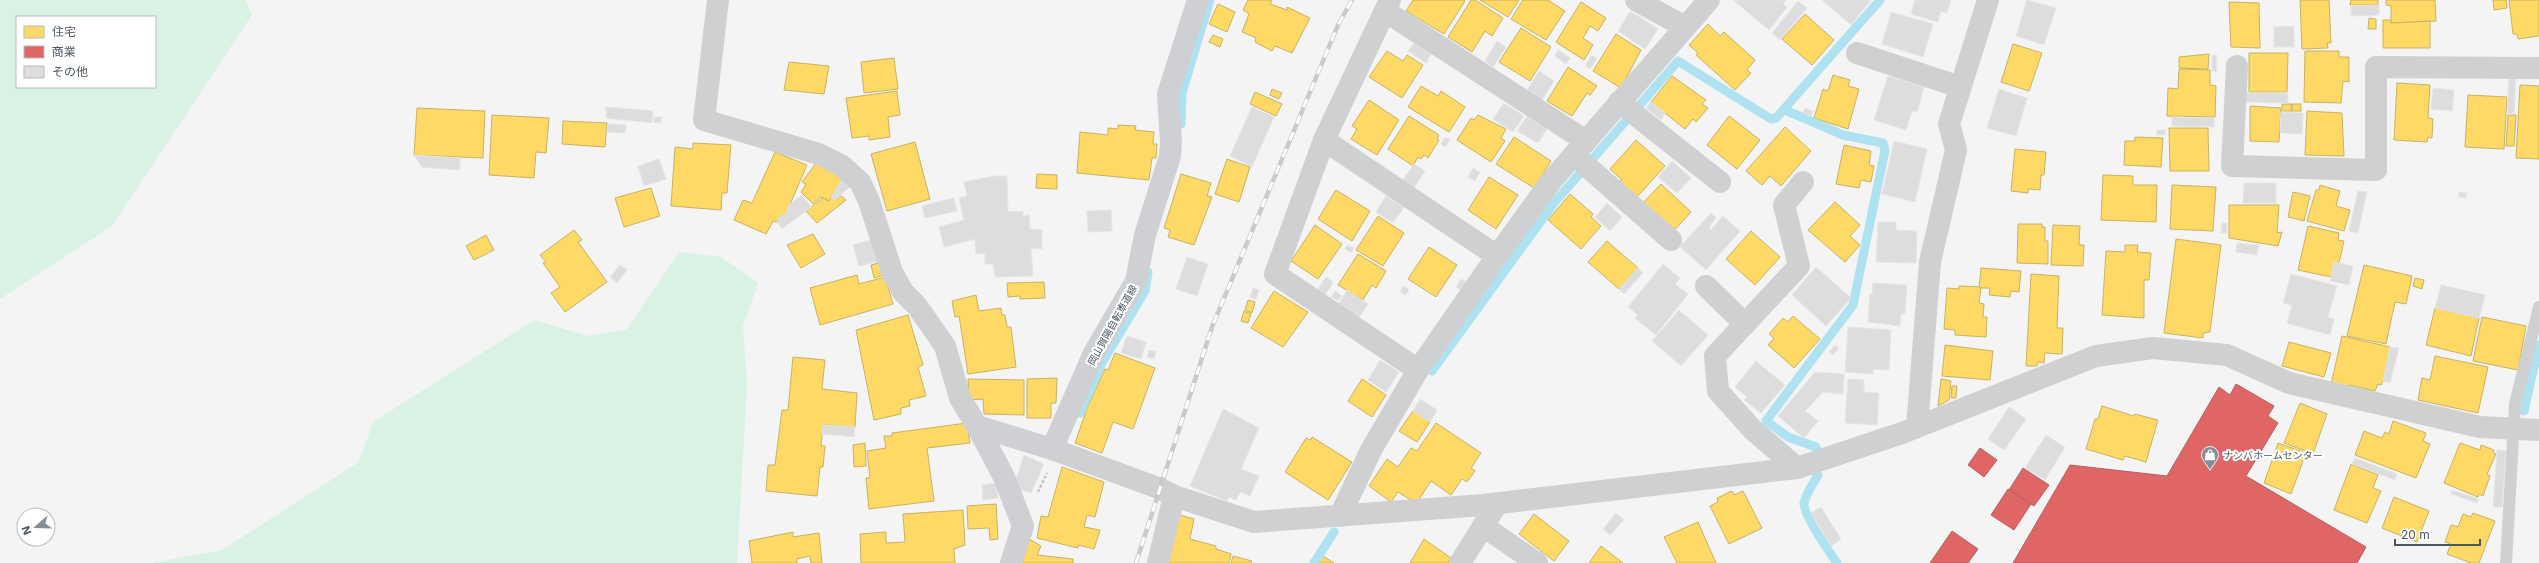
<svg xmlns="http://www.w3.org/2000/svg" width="2539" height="563" viewBox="0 0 2539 563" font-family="Inter,'Noto Sans JP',sans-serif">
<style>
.green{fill:#d9f2e3;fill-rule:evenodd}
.homes{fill:#ffd966;stroke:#c9b264}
.shops{fill:#e06666;stroke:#b36164}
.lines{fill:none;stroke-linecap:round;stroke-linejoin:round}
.stream{stroke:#aee2f0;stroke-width:9}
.building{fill:#ddddde;stroke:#e5e6e7}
.path{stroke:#bcc7c4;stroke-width:2.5;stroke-dasharray:3 2;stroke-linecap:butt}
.service{stroke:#ced0d2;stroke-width:12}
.minor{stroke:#ced0d2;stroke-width:22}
.secondary{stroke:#ced0d4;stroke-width:22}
.rail-casing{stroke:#c9cacc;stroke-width:4.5}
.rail{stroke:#fff;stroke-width:3;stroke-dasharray:9;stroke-linecap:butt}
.labels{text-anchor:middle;stroke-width:4;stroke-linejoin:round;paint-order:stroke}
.street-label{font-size:10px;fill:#4a5661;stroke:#fff}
.poi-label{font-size:10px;fill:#4a5661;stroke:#fff;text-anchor:start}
</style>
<rect width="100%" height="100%" fill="#f4f4f4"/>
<g class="green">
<path d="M0 0H245L252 15 112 226 0 299ZM17 17H155V87H17Z"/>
<path d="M679 252 721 257 758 283 743 326 747 385 737 563H152L222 550 359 462 373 422 534 320 588 336 627 329Z"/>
</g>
<g class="homes">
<path d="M1248 0H1272L1270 4 1287 10V7L1310 18 1292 53 1275 46 1272 51 1255 42 1256 38 1242 32 1249 14 1243 10Z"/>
<path d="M1413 0H1463L1465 1 1444 34 1406 11Z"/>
<path d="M1471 0H1475L1503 18 1492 36 1485 31 1472 52 1448 37Z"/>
<path d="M1480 0H1519L1508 17Z"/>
<path d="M1523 0H1548L1565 11 1546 40 1511 19Z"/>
<path d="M2300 0H2329L2331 43H2327L2328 48 2302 49Z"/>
<path d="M2351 0H2378V5H2350Z"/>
<path d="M2386 0H2435L2436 21 2391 23V6L2386 5Z"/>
<path d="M2493 0H2506L2507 8 2494 10Z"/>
<path d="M2509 0H2539V36L2518 39 2517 34H2513Z"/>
<path d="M1581 2 1606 18 1598 31 1590 26 1583 38 1593 45 1584 60 1556 42Z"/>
<path d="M2229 2 2259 3 2260 48 2231 47Z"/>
<path d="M1218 4 1235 12 1227 32 1209 24Z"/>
<path d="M1805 14 1834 40 1812 65 1782 39Z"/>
<path d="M2369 18 2376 19V29H2368Z"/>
<path d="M2383 20H2391V23L2430 21V48H2383Z"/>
<path d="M1708 24 1720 36 1724 32 1755 60 1747 70 1751 73 1735 90 1696 55 1698 53 1689 45Z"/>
<path d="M1521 28 1551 47 1530 81 1499 62Z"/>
<path d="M1616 34 1641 50 1621 88 1593 71Z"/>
<path d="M1213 35 1223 39 1220 47 1209 42Z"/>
<path d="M2013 44 2042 53 2029 91 2001 82Z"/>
<path d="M1387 51 1403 61 1407 55 1423 65 1402 98 1369 77Z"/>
<path d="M2305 51H2339V57H2349V82L2343 81 2341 103 2304 102Z"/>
<path d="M2249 53H2288L2287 92H2249Z"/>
<path d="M2209 54 2208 69 2179 68V57Z"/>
<path d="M894 58 898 89 864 93 861 62Z"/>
<path d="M789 62 829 66 824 94 784 90Z"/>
<path d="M1568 67 1597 86 1590 95 1587 93 1572 116 1547 101Z"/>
<path d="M2179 69 2210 70V85L2216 86 2215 117 2167 116 2168 88 2178 89Z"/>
<path d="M1833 75 1850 80 1848 86 1859 89 1848 129 1814 118 1823 89 1828 91Z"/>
<path d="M1672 76 1706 100 1702 104 1708 108 1696 122 1693 119 1685 129 1651 102Z"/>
<path d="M2397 83 2430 85 2428 118 2433 119 2432 138 2428 137 2427 142 2394 140Z"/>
<path d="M2520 85 2539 86V159L2516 158Z"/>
<path d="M1421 86 1438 96 1441 91 1465 107 1449 132 1408 107Z"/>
<path d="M1272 89 1282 93 1279 99 1270 95Z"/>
<path d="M897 91 900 115 888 117 890 137 869 140V136L852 138 846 98Z"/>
<path d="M1255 92 1282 104 1276 116 1250 104Z"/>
<path d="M2468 95 2507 97 2504 149 2465 147Z"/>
<path d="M1369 100 1399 120 1377 155 1351 139 1357 129 1352 126Z"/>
<rect x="2282" y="104" width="9" height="7"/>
<rect x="2292" y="104" width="9" height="7"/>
<path d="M2250 106 2281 108 2279 142 2250 141Z"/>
<path d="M417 108 485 111 483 158 414 155Z"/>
<path d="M2307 111 2342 113 2344 156 2305 155Z"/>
<path d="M492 115 549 118 546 153 536 152 534 178 489 175Z"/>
<path d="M1478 115 1506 129 1501 138 1505 141 1491 162 1457 140 1471 118 1474 120Z"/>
<path d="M2508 115H2516L2514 146H2506Z"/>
<path d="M1409 116 1439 135 1437 139 1439 140 1428 158 1424 155 1421 159 1418 157 1413 166 1388 149Z"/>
<path d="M1729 116 1760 140 1737 169 1707 145Z"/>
<path d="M563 121 607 123 605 147 562 144Z"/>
<path d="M1118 125 1136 126 1135 130 1154 132 1153 144H1157L1156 158H1152L1149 180 1077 173 1080 132 1108 135V128L1118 129Z"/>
<path d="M1785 127 1811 151 1781 186 1770 176 1762 185 1746 171Z"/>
<path d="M2169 128H2208L2209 171H2170Z"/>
<path d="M1514 137 1551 161 1534 188 1496 164Z"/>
<path d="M2135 137 2163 138 2161 167 2124 165 2125 141H2135Z"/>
<path d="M1636 140 1665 166 1637 197 1619 182 1622 180 1610 169Z"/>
<path d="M915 142 930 199 887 211 871 154Z"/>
<path d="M693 143 731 145 727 193H722L721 210 671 206 675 147 693 149Z"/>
<path d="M1844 145 1871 151 1869 165 1874 166 1871 182 1861 180 1859 188 1836 184Z"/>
<path d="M2015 149 2046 152 2044 175H2041L2040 190 2028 189V193L2011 191Z"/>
<path d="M775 152 807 165 785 216 781 215 777 222 773 221 766 234 734 220 743 200 752 203Z"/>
<path d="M1227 159 1250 167 1239 202 1215 194Z"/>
<path d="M816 163 844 176 829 201 821 197 813 204 801 192 806 184 802 182Z"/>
<path d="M1037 174 1057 175V189L1036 188Z"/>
<path d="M1181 174 1211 183 1207 196 1212 197 1194 245 1168 237 1170 230 1164 228Z"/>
<path d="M2103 175 2133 176V185H2157L2156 222 2101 220Z"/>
<path d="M1489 177 1518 195 1496 229 1468 210Z"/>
<path d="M1661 184 1691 212 1672 233 1641 205Z"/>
<path d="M2172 185 2216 187 2213 231 2170 229Z"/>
<path d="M2320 185 2340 191 2336 206 2350 210 2344 231 2307 221 2316 190H2319Z"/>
<path d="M651 188 660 216 624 227 615 198Z"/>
<path d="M1336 190 1370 211 1352 241 1318 219Z"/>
<path d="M2293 192 2310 196 2304 221 2288 217Z"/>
<path d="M1570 194 1593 214 1591 217 1601 226 1581 249 1548 220Z"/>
<path d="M841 196 846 200 817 223 806 211 823 198 829 201 831 198 835 200Z"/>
<path d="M1835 202 1860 225 1850 236 1860 245 1845 262 1808 230Z"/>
<path d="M2229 205H2279L2277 233 2282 232 2278 246 2229 238Z"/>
<path d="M1378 216 1404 233 1383 266 1356 250Z"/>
<path d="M2018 224H2042V227H2045V241H2048V264L2017 263Z"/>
<path d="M1315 225 1342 244 1318 279 1291 261Z"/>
<path d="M2053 225 2080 226 2079 245H2084L2083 266 2051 265Z"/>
<path d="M2308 226 2339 233 2338 240 2344 241 2339 263 2334 262 2331 277 2298 270Z"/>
<path d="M574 230 582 240 578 242 607 282 565 312 551 293 560 287 543 263 546 262 540 255Z"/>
<path d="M1751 231 1780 257 1755 285 1726 259Z"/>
<path d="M813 234 825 254 801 268 787 245Z"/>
<path d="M486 235 494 250 474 260 466 246Z"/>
<path d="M2176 239 2221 245 2210 332 2203 333V338L2164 333Z"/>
<path d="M1607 241 1638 268 1619 289 1588 262Z"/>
<path d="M2125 245H2138L2137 252 2151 253 2149 280H2144V318L2102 315 2106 251 2125 252Z"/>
<path d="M1429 247 1457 265 1436 297 1408 279Z"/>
<path d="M1358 254 1386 271 1376 288 1372 285 1363 300 1338 285Z"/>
<path d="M882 262 884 275 874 278 871 265Z"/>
<path d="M2364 265 2412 276 2406 304 2395 302 2386 344 2347 336Z"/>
<path d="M1981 268 2021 271 2019 292 2011 291 2010 297 1989 295 1990 288H1979Z"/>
<path d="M2031 274 2059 276 2057 328H2063L2062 354 2045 353 2044 363 2038 362 2037 366H2026Z"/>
<path d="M857 275 859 284 885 277 893 304 820 325 810 288Z"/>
<path d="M2415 278 2424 280 2422 289 2413 286Z"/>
<path d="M1044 282 1045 298 1020 299V296L1008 297 1007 283Z"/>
<path d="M1959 286 1981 287 1979 303 1984 304 1983 317H1987L1986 337 1955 335V330L1944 329 1947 288 1959 289Z"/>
<path d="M1274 291 1308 312 1283 347 1251 328Z"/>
<path d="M976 295 979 311 1001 308 1002 315H1005L1007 327H1011L1016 367 968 374 960 322 959 316 955 317 952 301Z"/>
<path d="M1248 300 1255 302 1252 313 1245 310Z"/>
<path d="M2435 308 2479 318 2471 356 2426 345Z"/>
<path d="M1244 311 1251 314 1248 323 1241 321Z"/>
<path d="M908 315 923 365 918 367 926 396 909 400 910 406 901 408V414L874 420 856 330Z"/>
<path d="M1793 316 1820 339 1794 368 1768 345 1774 338 1769 334 1783 318 1788 322Z"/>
<path d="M2482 317 2526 326 2518 370 2473 361Z"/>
<path d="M2342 336 2390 347 2383 381 2381 385 2378 384 2375 391 2349 385 2348 388 2331 384Z"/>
<path d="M2289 342 2331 353 2324 377 2282 366Z"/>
<path d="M1945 345 1993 351 1990 380 1942 376Z"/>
<path d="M1115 353 1155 368 1133 429 1113 422 1102 453 1075 443 1087 408 1105 369 1108 370Z"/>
<path d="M2435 356 2488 367 2478 413 2418 400 2422 378 2430 380Z"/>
<path d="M793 357 825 360 822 389 857 393 855 427 823 425 821 446H825L823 467H820L817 496 766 491 768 465H775L782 410H788Z"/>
<path d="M1057 378 1056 403H1051V418H1027V379Z"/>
<path d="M968 379 1024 380V415L984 414 983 399 969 400Z"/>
<path d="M1362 379 1386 395 1372 417 1348 401Z"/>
<path d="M1941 379 1951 381 1949 400 1938 406Z"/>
<path d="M1952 386H1957L1956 398H1951Z"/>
<path d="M2300 403 2327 414 2313 454 2284 443Z"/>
<path d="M2102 406 2134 416 2135 414 2158 420 2146 462 2125 456 2123 460 2086 449 2095 419H2098Z"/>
<path d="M1413 411 1430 422 1417 442 1399 431Z"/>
<path d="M2393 421 2426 433 2423 441 2430 444 2416 478 2355 455 2364 431 2382 438 2385 432 2389 434Z"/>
<path d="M967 423 970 443 927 448 934 501 869 509 866 478H870L867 451 886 448 884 436H892V433Z"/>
<path d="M1436 423 1481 453 1471 468 1475 471 1467 482 1462 479 1451 495 1431 481 1418 501 1414 502 1398 492 1391 502 1369 486 1387 459 1398 467 1411 448 1417 451Z"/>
<path d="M1312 437 1352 462 1328 500 1285 472 1306 438 1311 440Z"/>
<path d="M865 443 866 466 854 467 853 445Z"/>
<path d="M2278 443 2306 453 2291 494 2264 483Z"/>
<path d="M2460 443 2480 450 2481 445 2494 450 2493 453 2496 454 2487 474 2490 476 2483 496 2479 494 2478 497 2444 483Z"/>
<path d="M2351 464 2378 475 2373 488 2381 491 2367 523 2334 510Z"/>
<path d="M1062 467 1104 482 1095 517 1087 515 1084 527 1100 530 1094 549 1078 545V548L1037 538 1041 516 1048 517Z"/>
<path d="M1732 491 1734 495 1743 491 1762 528 1729 544 1710 506 1718 502 1717 498Z"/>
<path d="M2394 497 2429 511 2417 542 2382 528Z"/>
<path d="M996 504 998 539 990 540 989 528 968 529 967 506Z"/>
<path d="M963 510 965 545 954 549 955 563H861L860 534 886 532V543L905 542 903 514Z"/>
<path d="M2473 513 2495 521 2479 563H2471L2447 554 2451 544 2445 542 2451 525 2458 527 2463 514 2471 517Z"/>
<path d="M1534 514 1569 541 1554 561 1519 534Z"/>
<path d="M1180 515 1194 519 1190 539 1216 546V549L1231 554 1229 563H1167Z"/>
<path d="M1698 522 1716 563H1677L1664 537Z"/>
<path d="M793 532V537L819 533 822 563H811L810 556 797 559V563H752L749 541Z"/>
<path d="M1029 539 1041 546 1037 555 1073 559V563H1022Z"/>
<path d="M1424 539 1451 558 1448 563H1410Z"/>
<path d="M1601 546 1623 563H1589Z"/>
<path d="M1233 556 1252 561 1251 563H1231Z"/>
<path d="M1323 556 1334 563H1318Z"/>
</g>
<g class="shops">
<path d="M2236 384 2274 406 2268 416 2278 423 2246 476 2366 547 2357 563H2013L2070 465 2167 476 2219 387 2230 395Z"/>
<path d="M1980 448 1997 460 1984 477 1968 465Z"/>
<path d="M2023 468 2049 485 2034 506 2009 490Z"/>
<path d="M2008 489 2031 504 2014 530 1991 515Z"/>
<path d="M1952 531 1978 549 1968 563H1930Z"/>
</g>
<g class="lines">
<g class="stream">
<path d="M1785 110 1843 135 1883 143 1885 150 1853 305 1766 421 1788 437 1816 447 1817 452"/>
<path d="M1181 124 1182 93 1210 0"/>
<path d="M1432 371 1554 203 1678 61 1771 119 1776 118 1880 0"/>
<path d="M2524 411 2539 345"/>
<path d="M1080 413 1102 363 1145 291 1148 272"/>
<path d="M1818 475C1813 484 1806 493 1804 503 1803 514 1830 553 1837 563"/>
<path d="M1314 563 1334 532"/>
</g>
</g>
<g class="building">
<path d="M1733 0H1786L1783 4 1787 7 1769 30Z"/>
<path d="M1822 0H1871L1851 25Z"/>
<path d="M1915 0H1951L1947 13 1941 11 1938 22 1911 14Z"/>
<path d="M2027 0 2056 8 2044 45 2016 36Z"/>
<path d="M1798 1 1807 8 1780 40 1772 33Z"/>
<path d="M2379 5V15L2351 16V6Z"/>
<path d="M1630 11 1658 29 1645 49 1618 31Z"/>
<path d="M1891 12 1933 24 1923 57 1882 44Z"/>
<path d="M2294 26V47H2274V27Z"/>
<path d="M1497 41 1506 47 1493 67 1485 61Z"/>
<path d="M1414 43 1431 54 1426 63 1408 51Z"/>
<path d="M1558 50 1570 58 1566 64 1555 56Z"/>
<path d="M1592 55 1597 59 1590 69 1585 66Z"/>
<path d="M2212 55H2217L2216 72 2212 71Z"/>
<path d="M1539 71 1554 81 1542 100 1527 90Z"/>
<path d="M1888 76 1924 87 1917 112 1912 111 1906 130 1874 120Z"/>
<path d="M2509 77H2516L2514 114H2507Z"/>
<path d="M2433 88 2454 90 2452 111 2431 109Z"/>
<path d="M1999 89 2027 98 2016 136 1987 128Z"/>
<path d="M2246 93H2288V103L2245 102Z"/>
<path d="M1651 102 1665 113 1661 120 1646 108Z"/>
<path d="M1504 103 1524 116 1513 132 1493 119Z"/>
<path d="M606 107 653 111 652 123 606 118Z"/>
<path d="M1252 107 1274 117 1252 167 1230 156Z"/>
<path d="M1805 108 1813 111 1811 116 1803 113Z"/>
<path d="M2281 112 2303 113 2302 134 2280 133Z"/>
<path d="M1527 116 1547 129 1538 143 1517 131Z"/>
<path d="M654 117H662L661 123H654Z"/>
<path d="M2172 117 2214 118V127L2172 126Z"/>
<path d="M608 124 626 125 625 133 607 132Z"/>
<rect x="2157" y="130" width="8" height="5"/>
<path d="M1445 137 1450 140 1445 147 1441 144Z"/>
<path d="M1894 141 1927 149 1915 202 1882 194Z"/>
<path d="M414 155 460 158V170L422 167Z"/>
<path d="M659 159 666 179 644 186 638 166Z"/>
<path d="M1672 161 1691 178 1677 193 1658 177Z"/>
<path d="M1414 164 1425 171 1413 189 1402 181Z"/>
<path d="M1473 168 1480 172 1475 181 1468 177Z"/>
<path d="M994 176H1007L1008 212 1023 211V216L1029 215 1030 229 1042 230V249L1031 248 1033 276 995 277 993 264H985V253L976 254 975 239 944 247 939 227 964 220 959 198 967 196 964 182Z"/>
<path d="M842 179 853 184 835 200 831 198Z"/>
<path d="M2244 183H2276V203H2243Z"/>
<path d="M2358 191 2367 192 2358 233 2349 231Z"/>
<path d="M2459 192 2467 193 2466 198 2458 197Z"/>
<path d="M802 195 811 207 782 229 777 222 781 215 785 216 789 205Z"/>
<path d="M1386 196 1404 207 1393 223 1376 212Z"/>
<path d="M954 198 957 211 925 218 922 206Z"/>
<path d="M1607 203 1622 217 1610 231 1595 217Z"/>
<path d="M1111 210 1112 231 1088 232 1087 211Z"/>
<path d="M1711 213 1716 218 1709 227 1711 230 1723 216 1740 231 1706 270 1680 247Z"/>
<path d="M1878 222H1896V230L1917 231 1916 263 1876 262Z"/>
<path d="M2222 223H2227V233H2221Z"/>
<path d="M875 239 881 261 859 266 853 245Z"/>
<path d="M2237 243 2259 245 2257 255 2236 252Z"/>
<path d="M1347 245 1354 248 1351 253 1345 249Z"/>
<path d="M1187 257 1208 264 1197 296 1176 289Z"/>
<path d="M2334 262 2353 266 2349 285 2330 281Z"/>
<path d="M1663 264 1680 278 1675 284 1688 294 1656 335 1635 318 1638 315 1628 307Z"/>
<path d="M620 265 627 270 617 283 610 277Z"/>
<path d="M1816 267 1851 298 1826 326 1792 295Z"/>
<path d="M1638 268 1643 273 1624 294 1619 289Z"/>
<path d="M2291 274 2337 286 2328 317 2334 319 2330 335 2287 323 2292 305 2283 303Z"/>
<path d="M1326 277 1333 282 1324 297 1316 292Z"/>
<path d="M1461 279 1467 282 1461 290 1456 287Z"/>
<path d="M1873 283 1907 285 1905 314H1901L1900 326 1868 322 1870 294H1872Z"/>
<path d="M2441 285 2485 295 2479 318 2435 308Z"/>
<path d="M1404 286 1409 290 1405 295 1400 291Z"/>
<path d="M1253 288 1259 290 1256 299 1250 297Z"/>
<path d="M1347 290 1368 304 1359 318 1338 305Z"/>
<path d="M1335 291 1342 296 1338 301 1331 297Z"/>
<path d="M1679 310 1708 335 1681 366 1652 341Z"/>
<path d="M1848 327 1891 330 1889 370 1873 369V374L1845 372Z"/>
<path d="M1127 336 1146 342 1141 359 1121 353Z"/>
<path d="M1835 345 1839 348 1833 355 1829 352Z"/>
<path d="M2390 347 2399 348 2390 383 2383 381Z"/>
<path d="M1149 350 1156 352 1154 359 1147 357Z"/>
<path d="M1380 360 1399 372 1386 392 1368 380Z"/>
<path d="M1756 361 1785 385 1761 413 1744 400 1747 397 1735 387Z"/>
<path d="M1815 372 1844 374 1843 394 1823 392 1805 411 1818 421 1804 438 1778 416Z"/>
<path d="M1848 379 1864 380V392L1879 393 1877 425 1845 423Z"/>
<path d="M1420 399 1437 410 1430 422 1413 411Z"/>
<path d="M2009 407 2026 419 2004 450 1988 439Z"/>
<path d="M1223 409 1259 428 1241 469 1259 476 1250 496 1240 492 1236 500 1229 497 1227 501 1190 486Z"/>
<path d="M823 425 855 427 854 437 822 434Z"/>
<path d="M2046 435 2065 447 2045 480 2025 468Z"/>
<path d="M2497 450 2506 451 2502 507H2493Z"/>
<path d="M1024 455 1044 464 1031 493 1017 489 1016 479Z"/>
<path d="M2355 458 2397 474 2395 480 2352 464Z"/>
<path d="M996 483 998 498 983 500 982 485Z"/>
<path d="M2452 490 2479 499 2477 503 2451 494Z"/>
<path d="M1821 507 1841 539 1831 546 1811 513Z"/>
<path d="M1616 513 1624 520 1610 535 1603 529Z"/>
</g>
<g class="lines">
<path class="path" d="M1038 492 1047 473"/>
<path class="service" d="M2506 563 2515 404 2539 307"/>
<g class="minor">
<path d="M718 0 704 120 819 154 841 165 860 182 869 201 892 272 903 292 917 306 945 346 960 398 977 426"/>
<path d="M1390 0 1324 140 1275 274 1418 370"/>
<path d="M1636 0 1685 27"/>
<path d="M1385 11 1586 141"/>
<path d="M1857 53 1960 87"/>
<path d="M2237 66 2232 166 2376 170V67L2539 68"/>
<path d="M1619 102 1720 182"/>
<path d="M1324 140 1497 256"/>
<path d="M1574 155 1671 240"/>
<path d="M1706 286 1745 324"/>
<path d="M1917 427 1930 262 1956 150 1949 124 1988 0"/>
<path d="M1052 449 1161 489 1174 496 1254 522 1483 505 1797 468 1902 433 2096 356 2153 348 2227 355 2289 383 2480 427 2539 430"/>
<path d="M1797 468 1753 430 1718 391 1715 356 1799 266 1784 205 1803 182"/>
<path d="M1340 516 1371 450 1418 370 1497 256 1552 180 1709 0"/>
<path d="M1483 526 1537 563"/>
<path d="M1158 563 1174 496"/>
<path d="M1460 563 1497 504"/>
</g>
<g class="secondary">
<path d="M977 426 1052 449 1094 353 1136 281 1145 235 1170 156 1171 142 1168 94 1198 0"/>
<path d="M977 426 1004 477 1023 526 1011 563"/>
</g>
<defs>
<path id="rail" d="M1136 563 1212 327 1338 25 1352 0"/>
</defs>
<use href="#rail" class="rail-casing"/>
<use href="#rail" class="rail"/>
</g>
<defs>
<symbol id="shop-pin" viewBox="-11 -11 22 30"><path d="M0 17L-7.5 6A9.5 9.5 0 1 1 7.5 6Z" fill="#868d94" stroke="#fff"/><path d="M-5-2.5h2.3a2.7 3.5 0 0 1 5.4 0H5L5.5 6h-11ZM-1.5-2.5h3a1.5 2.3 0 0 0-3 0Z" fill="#fff"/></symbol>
</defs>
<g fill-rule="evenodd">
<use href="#shop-pin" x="2200" y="445" width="20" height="27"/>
</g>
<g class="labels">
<g class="street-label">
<text transform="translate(1112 325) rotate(-61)" y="4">岡山賀陽自転車道線</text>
</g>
<g class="poi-label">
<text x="2223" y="459">ナンバホームセンター</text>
</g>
</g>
<rect x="16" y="16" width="140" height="72" fill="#ffffff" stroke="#b7bbc0"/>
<rect x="24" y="26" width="20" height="12" fill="#ffd966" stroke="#b7bbc0"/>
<text x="52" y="36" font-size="12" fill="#4a5661">住宅</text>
<rect x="24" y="46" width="20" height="12" fill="#e06666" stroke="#b7bbc0"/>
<text x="52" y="56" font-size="12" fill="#4a5661">商業</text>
<rect x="24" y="66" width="20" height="12" fill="#ddddde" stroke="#b7bbc0"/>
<text x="52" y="76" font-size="12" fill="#4a5661">その他</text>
<g transform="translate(36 527) rotate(250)"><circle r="19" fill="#ffffff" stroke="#b7bbc0"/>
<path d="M0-3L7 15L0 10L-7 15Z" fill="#868d94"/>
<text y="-6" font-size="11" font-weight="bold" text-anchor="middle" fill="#4a5661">N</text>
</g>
<path d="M2395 539v6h85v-6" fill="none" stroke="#4a5661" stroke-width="2"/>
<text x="2401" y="539" font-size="12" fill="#4a5661" stroke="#ffffff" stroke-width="3" paint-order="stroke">20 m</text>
</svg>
